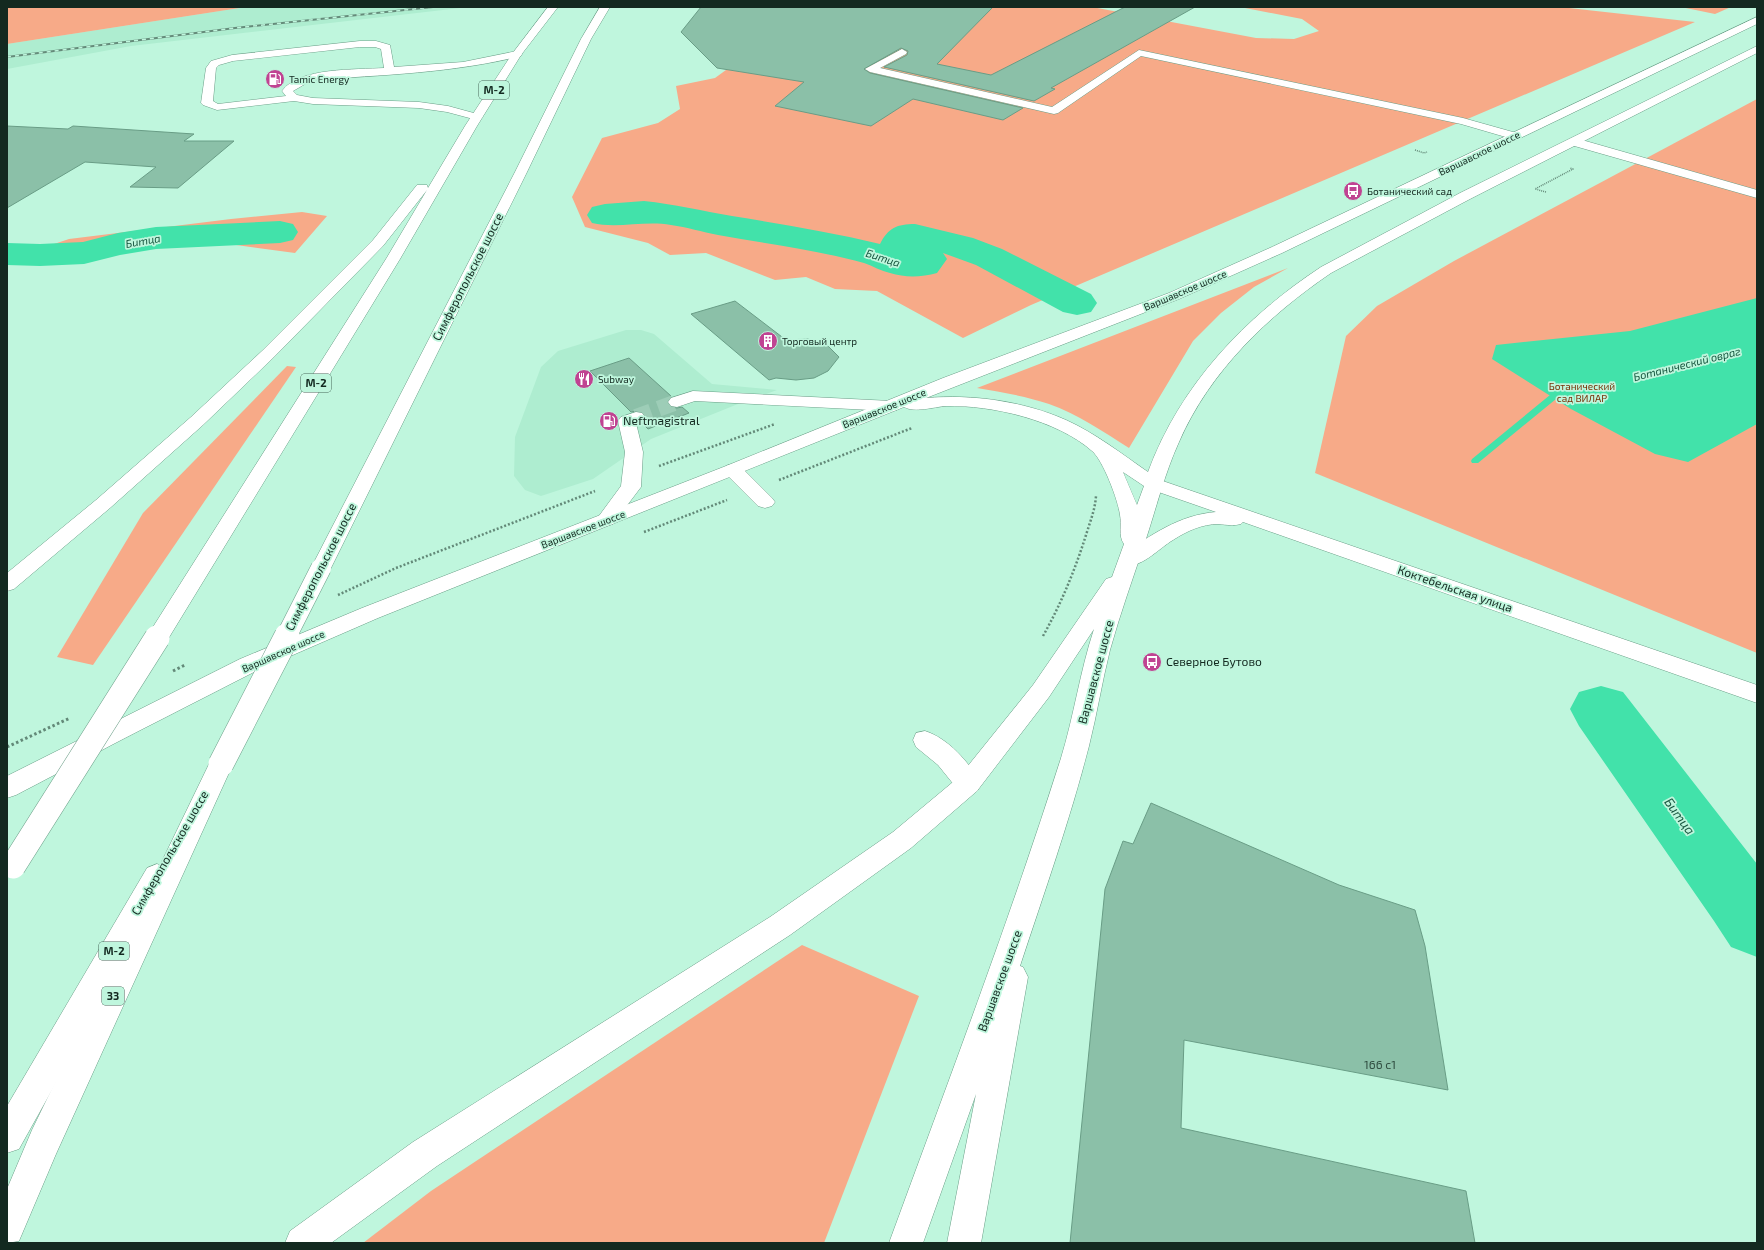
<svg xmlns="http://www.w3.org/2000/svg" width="1764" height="1250" viewBox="0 0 1764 1250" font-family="'Exo 2',sans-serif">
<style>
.built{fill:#aeedd0}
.green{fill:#f7aa88}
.water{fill:#42e2aa}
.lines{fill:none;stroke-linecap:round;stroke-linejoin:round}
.stream{fill:#42e2aa;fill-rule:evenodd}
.river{fill:#42e2aa;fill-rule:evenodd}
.building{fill:#8bc0a8;stroke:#699d86}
.minor-tunnel{stroke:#9dcdb7;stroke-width:16;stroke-dasharray:16 8;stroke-linecap:butt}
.minor-casing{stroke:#6a9e87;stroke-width:1}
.major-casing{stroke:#6a9e87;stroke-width:1}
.highway-casing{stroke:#6a9e87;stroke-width:1}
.path-far2{stroke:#638978;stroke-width:1.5;stroke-dasharray:1 1;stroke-linecap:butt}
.path-far1{stroke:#638978;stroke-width:2.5;stroke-dasharray:2 2;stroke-linecap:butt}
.path{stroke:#638978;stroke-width:3;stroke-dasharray:2.5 2.5;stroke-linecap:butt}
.minor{fill:#fff;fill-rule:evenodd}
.major{fill:#fff;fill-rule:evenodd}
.highway{fill:#fff;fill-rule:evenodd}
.rail-casing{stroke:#658b7a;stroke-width:2}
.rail{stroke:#bff6dd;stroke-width:1.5;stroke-dasharray:4;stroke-linecap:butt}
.highway-bridge-far1-casing{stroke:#6a9e87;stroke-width:21;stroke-linecap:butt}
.highway-bridge-casing{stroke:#6a9e87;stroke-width:26;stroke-linecap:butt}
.highway-bridge-far1{stroke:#fff;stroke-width:20}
.highway-bridge{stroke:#fff;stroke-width:25}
.labels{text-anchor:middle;stroke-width:3.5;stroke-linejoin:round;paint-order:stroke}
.far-poi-label{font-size:10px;fill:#132920;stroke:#bff6dd;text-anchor:start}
.far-street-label{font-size:10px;fill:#132920;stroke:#bff6dd}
.far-park-label{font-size:10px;fill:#763006;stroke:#bff6dd}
.shield{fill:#bff6dd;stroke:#476659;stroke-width:1}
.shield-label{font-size:11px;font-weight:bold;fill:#132920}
.far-water-label{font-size:11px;font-style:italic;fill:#16543e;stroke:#bff6dd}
.street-label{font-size:12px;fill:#132920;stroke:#bff6dd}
.poi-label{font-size:12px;fill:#132920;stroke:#bff6dd;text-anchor:start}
.near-number-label{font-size:12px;fill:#314f42}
.water-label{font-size:13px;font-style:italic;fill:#16543e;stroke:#bff6dd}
</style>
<rect width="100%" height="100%" fill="#bff6dd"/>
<g class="built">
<path d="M246 7H469L131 46 7 69V44Z"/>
<path d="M626 330H641L654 334 712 384 777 390 738 404 651 439 593 479 541 496 525 490 514 476 515 437 541 367 558 351Z"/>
</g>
<g class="green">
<path d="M7 7H246L7 44Z"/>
<path d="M800 7H1092L1256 38 1294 39 1319 31 1302 19 1240 7H1560L1695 22 1031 305 963 338 877 291 835 289 806 277 775 280 706 253 670 255 648 243 585 227 572 197 602 138 658 123 680 109 676 86 715 78 737 62Z"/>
<path d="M1681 7H1731L1715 14Z"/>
<path d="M1757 99V653L1315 473 1346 336 1377 306 1454 261Z"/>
<path d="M302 212 327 216 295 253 200 240 39 265 20 264 12 248 48 246 69 239 231 219Z"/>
<path d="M1288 268 1254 287 1221 313 1193 341 1129 448C1104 432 1077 414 1049 404 1025 396 1001 392 977 388Z"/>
<path d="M287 366 296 367 93 665 57 657 143 513Z"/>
<path d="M802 945 919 996 824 1243H363L431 1191Z"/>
</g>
<path class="water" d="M1757 298V424L1688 462 1655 454 1571 409 1492 359 1496 345 1630 331Z"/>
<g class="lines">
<path class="stream" d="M1565 392H1568V396L1556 399 1478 463H1472L1471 461 1472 459 1550 395Z"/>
<g class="river">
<path d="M644 201C674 204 702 211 732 216 781 224 831 232 880 244 888 228 897 224 915 224L973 238 1002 249 1091 294 1097 303 1091 312 1077 315 1063 312 976 265 943 253 947 259 937 273C922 277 906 278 890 273 881 271 873 266 864 263 817 250 767 244 718 235 702 232 687 227 671 225 645 220 618 229 592 223L587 215 592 207 605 204Z"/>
<path d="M280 221 293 224 298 232 293 240 280 243 156 249 120 255 84 264 40 266 7 265V243L40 244 83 242 118 233 156 227Z"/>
<path d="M1601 686 1623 692 1757 864V957L1731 947 1714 921 1579 726 1570 709 1579 692Z"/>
</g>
</g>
<g class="building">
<path d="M701 7H993L937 64 991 75 1125 7H1195L1051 88 1055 89 1034 101 884 67 907 55 908 51 901 48 864 69 870 73 1023 108 1003 120 913 99 871 126 775 106 804 82 717 68 681 32Z"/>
<path d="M7 126 68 129 73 126 194 134 184 141H234L178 188 130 187 156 167 85 162 7 208Z"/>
<path d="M735 301 786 340 808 339 818 342 827 345 839 357 828 371 814 378 796 380 776 378 769 380 691 314Z"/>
<path d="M629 358 671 396 666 402 670 407 677 408 682 407 689 413 648 429 642 423 646 417 643 412 636 411 631 412 590 371Z"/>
<path d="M1151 803 1339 885 1415 910 1425 946 1448 1090 1184 1040 1181 1128 1466 1191 1475 1243H1070L1105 889 1123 841 1133 844Z"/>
</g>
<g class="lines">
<path class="minor-tunnel" d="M636 417 677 402"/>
<defs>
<g id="minor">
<path d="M360 41H376L390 45 394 67 463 62 517 51 522 54 521 56C453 73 382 75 312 80L293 91 297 95 313 98 419 102 448 106 481 115 483 117 477 120 447 112 419 108 313 104 294 101 217 110 203 105 201 103 206 68 211 61 232 55ZM360 47H375L381 49 384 68C356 70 299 67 282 91L286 96 218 104 213 101 216 68 219 65 233 61Z"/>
<path d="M902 49 907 52 906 54 880 68 1052 107 1139 50 1463 118 1520 134 1522 136 1520 138 1516 140 1461 124 1141 56 1058 113 1054 114 870 72 865 69Z"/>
<path d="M1575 138 1757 190V198L1571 145 1569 142 1571 139Z"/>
<path d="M693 391 891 401 897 402 900 406 897 410 891 411 695 401 677 407 671 406 668 402 671 398Z"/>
<path d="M636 412 642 413 645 417 642 421 636 423 643 452 641 487 613 524 606 526 599 524 596 520 621 486 625 452 618 421 621 417Z"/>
<path d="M733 464 740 466 772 498 775 502 772 506 765 508 758 506 726 474 724 470 726 466Z"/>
<path d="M1154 478 1757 685V703L1243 522 1241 524C1233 526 1227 525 1219 524 1202 524 1187 531 1173 540 1158 549 1140 570 1122 565L1119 560 1122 555C1151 535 1179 515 1216 512L1147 488 1144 484 1147 480Z"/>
<path d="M925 731C948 738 970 763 981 784L977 791 968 794 959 791 938 765 916 747 913 740 916 733Z"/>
</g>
<g id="major">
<path d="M1757 17V24L1282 253 1179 299 926 398C972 394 1023 401 1066 420 1095 433 1122 454 1148 472 1180 385 1245 317 1321 267L1460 193 1757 46V53L1470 199 1331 273C1268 316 1210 371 1179 442 1164 475 1156 509 1145 542 1133 578 1120 614 1110 650 1102 682 1097 714 1089 746 1070 820 1044 893 1020 966L1023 967 1028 977 981 1243H947L976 1094 923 1243H889C948 1082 1009 922 1061 758 1074 716 1080 671 1094 629L1049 697 977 791 911 848 790 935 437 1166 331 1243H285L290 1231 413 1142 770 917 893 832 959 777 1033 685 1106 579 1112 577 1124 544C1118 536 1122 524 1120 515 1118 500 1103 460 1092 451 1057 420 992 405 946 406 934 407 914 413 904 407L378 618 256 671 123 739 16 795 7 798V776L240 659 362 608 726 466 943 378 1169 293 1272 247ZM1123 472 1144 486 1137 505Z"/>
<path d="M157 864 167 868 171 876 167 884 19 1149 7 1153V1106L147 868Z"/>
</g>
<g id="highway">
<path d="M548 7H558L521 55 477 126 400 259 165 644 157 646 149 644 146 638 386 259 427 190 383 246 275 356 203 425 110 508 14 589 7 591V573L96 500 191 417 263 350 373 240 417 185H427L428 188 465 126 512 54Z"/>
<path d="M600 7H610L591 39 527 172 331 568 328 573 321 575 314 573 311 568 515 172 581 39Z"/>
<path d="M221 754 230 757 233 764 56 1154 19 1241 7 1243V1189L32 1130 209 764 212 757Z"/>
</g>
</defs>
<use href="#minor" class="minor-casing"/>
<use href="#major" class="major-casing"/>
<use href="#highway" class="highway-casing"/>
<g class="path-far2">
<path d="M1415 150 1424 153 1427 152"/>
<path d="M1546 192 1535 189 1573 169 1570 168"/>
</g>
<g class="path-far1">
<path d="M659 466 775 424"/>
<path d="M779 480 912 428"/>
<path d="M644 532 727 500"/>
<path d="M338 595 396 568 595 491"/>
<path d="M1043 636C1061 604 1075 570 1086 535 1090 522 1095 510 1096 496"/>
</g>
<g class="path">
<path d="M173 671 185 665"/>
<path d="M7 747 70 718"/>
</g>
<use href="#minor" class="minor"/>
<use href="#major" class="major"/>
<use href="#highway" class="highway"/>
<defs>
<path id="rail" d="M7 57 235 28 433 7"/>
</defs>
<use href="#rail" class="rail-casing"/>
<use href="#rail" class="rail"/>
<defs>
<path id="highway-bridge-far1" d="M286 637 321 568"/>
<g id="highway-bridge">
<path d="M221 764 287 636"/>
<path d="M13 866 157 638"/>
</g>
</defs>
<use href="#highway-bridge-far1" class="highway-bridge-far1-casing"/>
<use href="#highway-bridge" class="highway-bridge-casing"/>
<use href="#highway-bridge-far1" class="highway-bridge-far1"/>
<use href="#highway-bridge" class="highway-bridge"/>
</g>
<defs>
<symbol id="fuel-disc" viewBox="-11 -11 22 22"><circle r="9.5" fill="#c04392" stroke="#bff6dd"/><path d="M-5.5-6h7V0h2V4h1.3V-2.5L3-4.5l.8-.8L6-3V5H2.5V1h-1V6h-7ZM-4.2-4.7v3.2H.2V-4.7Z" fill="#fff"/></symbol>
<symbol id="bus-disc" viewBox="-11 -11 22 22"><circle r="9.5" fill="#c04392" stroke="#bff6dd"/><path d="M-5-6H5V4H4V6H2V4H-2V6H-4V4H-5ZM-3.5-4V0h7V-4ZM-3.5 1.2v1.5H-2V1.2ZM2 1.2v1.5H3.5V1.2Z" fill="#fff"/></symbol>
<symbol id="building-disc" viewBox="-11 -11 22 22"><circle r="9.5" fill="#c04392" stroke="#bff6dd"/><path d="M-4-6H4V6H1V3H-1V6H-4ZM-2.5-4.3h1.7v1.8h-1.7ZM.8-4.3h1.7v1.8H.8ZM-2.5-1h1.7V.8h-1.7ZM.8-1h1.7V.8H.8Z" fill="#fff"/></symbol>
<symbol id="restaurant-disc" viewBox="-11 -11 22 22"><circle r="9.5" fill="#c04392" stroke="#bff6dd"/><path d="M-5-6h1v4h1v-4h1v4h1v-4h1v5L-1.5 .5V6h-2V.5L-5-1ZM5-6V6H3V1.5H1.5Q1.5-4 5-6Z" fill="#fff"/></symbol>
</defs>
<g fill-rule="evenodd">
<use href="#fuel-disc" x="264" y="68" width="22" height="22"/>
<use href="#bus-disc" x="1342" y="180" width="22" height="22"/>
<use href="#building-disc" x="757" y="330" width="22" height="22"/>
<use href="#restaurant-disc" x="573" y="368" width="22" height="22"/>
<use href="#fuel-disc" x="598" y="410" width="22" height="22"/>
<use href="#bus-disc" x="1141" y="651" width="22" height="22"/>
</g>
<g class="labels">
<g class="far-poi-label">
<text x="289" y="83">Tamic Energy</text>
<text x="1367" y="195">Ботанический сад</text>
<text x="782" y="345">Торговый центр</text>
<text x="598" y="383">Subway</text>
</g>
<g class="far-street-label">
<text transform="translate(1479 153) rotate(-26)" y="4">Варшавское шоссе</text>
<text transform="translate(1185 290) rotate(-23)" y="4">Варшавское шоссе</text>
<text transform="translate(884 408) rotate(-22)" y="4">Варшавское шоссе</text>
<text transform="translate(583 529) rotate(-21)" y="4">Варшавское шоссе</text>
<text transform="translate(283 651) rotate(-24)" y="4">Варшавское шоссе</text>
</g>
<g class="far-park-label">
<text x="1582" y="390">Ботанический<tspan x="1582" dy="12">сад ВИЛАР</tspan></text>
</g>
<g class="shield">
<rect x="479" y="81" width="30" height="18" rx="3"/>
<rect x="301" y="374" width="30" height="18" rx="3"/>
<rect x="99" y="942" width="30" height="18" rx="3"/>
<rect x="102" y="987" width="22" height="18" rx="3"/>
</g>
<g class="shield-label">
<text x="494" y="94">М-2</text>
<text x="316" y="387">М-2</text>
<text x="114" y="955">М-2</text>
<text x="113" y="1000">33</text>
</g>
<g class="far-water-label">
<text transform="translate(143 241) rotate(-10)" y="4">Битца</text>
<text transform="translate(883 258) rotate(18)" y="4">Битца</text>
<text transform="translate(1687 364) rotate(-14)" y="4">Ботанический овраг</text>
</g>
<g class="street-label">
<text transform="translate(468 277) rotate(-63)" y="4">Симферопольское шоссе</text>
<text transform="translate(321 567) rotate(-63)" y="4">Симферопольское шоссе</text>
<text transform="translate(1455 589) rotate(19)" y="4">Коктебельская улица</text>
<text transform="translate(1096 672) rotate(-75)" y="4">Варшавское шоссе</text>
<text transform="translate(170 853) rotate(-60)" y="4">Симферопольское шоссе</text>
<text transform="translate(1000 981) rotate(-70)" y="4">Варшавское шоссе</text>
</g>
<g class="poi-label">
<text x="623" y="425">Neftmagistral</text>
<text x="1166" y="666">Северное Бутово</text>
</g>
<g class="near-number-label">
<text x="1380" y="1069">166 с1</text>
</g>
<g class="water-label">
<text transform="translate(1680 816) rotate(54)" y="5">Битца</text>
</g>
</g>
<rect width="1764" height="1250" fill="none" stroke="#132920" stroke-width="16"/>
</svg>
